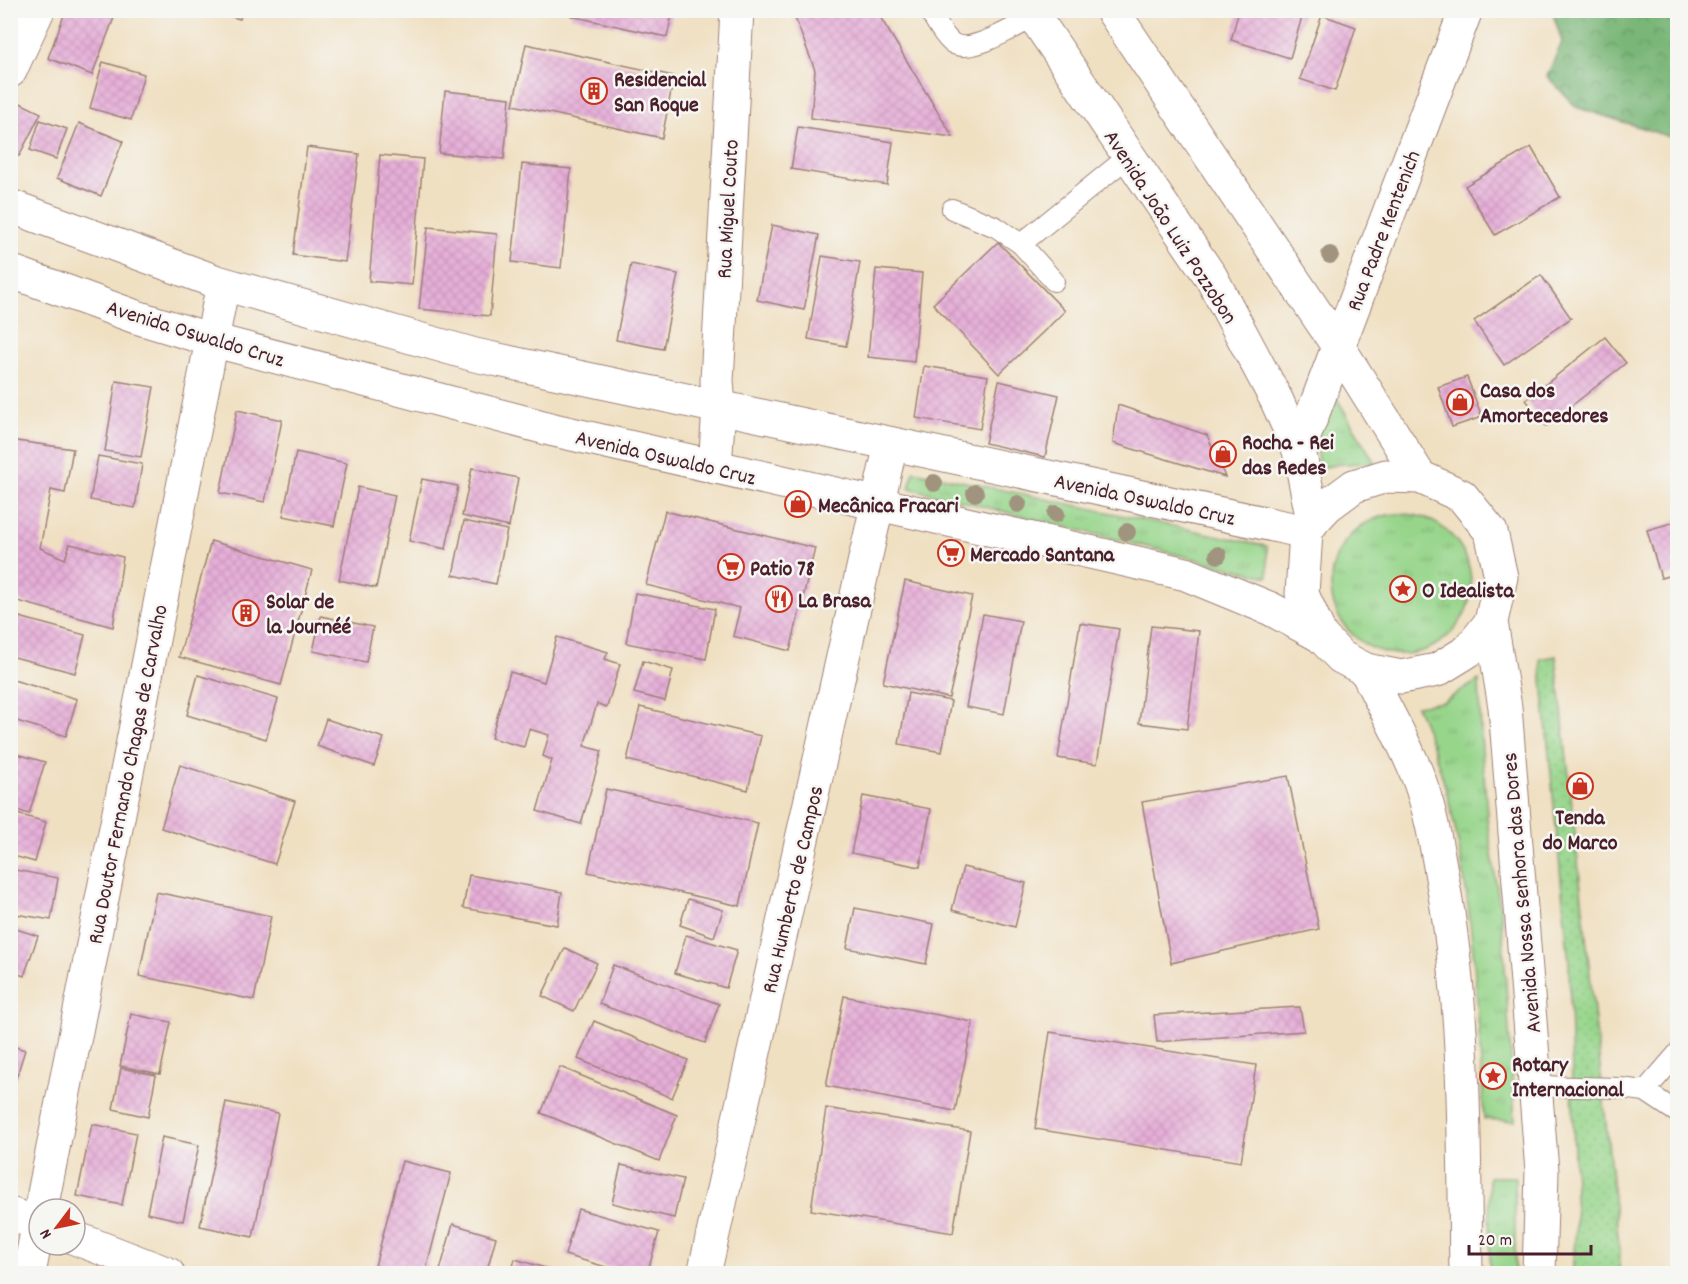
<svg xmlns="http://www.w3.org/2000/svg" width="1688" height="1284" viewBox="0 0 1688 1284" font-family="Dekko,sans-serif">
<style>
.grass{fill:url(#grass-tufts);stroke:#707a5b;stroke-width:1.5}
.forest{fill:url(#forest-crowns);stroke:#626a51;stroke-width:1.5}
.park{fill:url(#park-dots);stroke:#707a5b;stroke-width:1.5}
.building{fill:url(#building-cross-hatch)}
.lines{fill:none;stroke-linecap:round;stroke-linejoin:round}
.service-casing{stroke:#9d8076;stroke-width:22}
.minor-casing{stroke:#9d8076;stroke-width:35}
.tertiary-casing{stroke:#9d8076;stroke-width:35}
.primary-casing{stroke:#9d8076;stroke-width:35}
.service{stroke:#fff;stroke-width:20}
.minor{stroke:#fff;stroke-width:33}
.tertiary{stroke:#fff;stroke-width:33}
.primary{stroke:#fff;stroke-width:33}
.tree{fill:#a1947f}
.labels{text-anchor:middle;stroke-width:5;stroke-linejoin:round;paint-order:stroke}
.poi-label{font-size:22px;font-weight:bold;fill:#4a1f2b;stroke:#f6f6f2;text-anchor:start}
.street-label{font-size:22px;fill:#4a1f2b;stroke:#f6f6f2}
</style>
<defs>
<pattern id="grass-tufts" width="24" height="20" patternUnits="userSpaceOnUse" patternTransform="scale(1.5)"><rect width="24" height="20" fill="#97d58b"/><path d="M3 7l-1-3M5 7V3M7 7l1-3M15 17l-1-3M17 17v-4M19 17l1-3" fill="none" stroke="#84b678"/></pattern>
<pattern id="forest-crowns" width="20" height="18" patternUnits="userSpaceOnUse" patternTransform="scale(1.5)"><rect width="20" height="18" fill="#79b677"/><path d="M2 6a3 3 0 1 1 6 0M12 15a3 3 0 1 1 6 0" fill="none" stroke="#659362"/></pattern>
<pattern id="park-dots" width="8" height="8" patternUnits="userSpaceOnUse" patternTransform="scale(1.5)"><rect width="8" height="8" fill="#97d58b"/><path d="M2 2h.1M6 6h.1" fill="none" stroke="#84b678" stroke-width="1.8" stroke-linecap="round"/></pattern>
<pattern id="building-cross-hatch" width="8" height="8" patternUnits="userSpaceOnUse" patternTransform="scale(1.5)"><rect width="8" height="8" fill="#e6afd8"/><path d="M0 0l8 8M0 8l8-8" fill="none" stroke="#c796ba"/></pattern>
</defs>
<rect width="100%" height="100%" fill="#f6f6f2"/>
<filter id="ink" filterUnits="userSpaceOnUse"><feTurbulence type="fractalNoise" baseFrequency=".0167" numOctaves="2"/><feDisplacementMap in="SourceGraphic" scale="12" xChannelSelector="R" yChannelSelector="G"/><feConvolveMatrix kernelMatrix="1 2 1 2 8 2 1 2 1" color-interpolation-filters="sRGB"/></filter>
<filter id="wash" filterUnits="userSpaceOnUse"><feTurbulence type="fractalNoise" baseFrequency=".008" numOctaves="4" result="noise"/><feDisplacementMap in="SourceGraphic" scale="24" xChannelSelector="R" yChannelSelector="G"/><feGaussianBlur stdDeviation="1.35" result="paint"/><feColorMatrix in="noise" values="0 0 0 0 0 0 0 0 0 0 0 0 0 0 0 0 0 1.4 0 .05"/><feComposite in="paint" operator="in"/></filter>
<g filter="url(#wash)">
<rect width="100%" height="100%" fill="#f0e0c2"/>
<g class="grass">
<path d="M1330 387 1375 463 1340 464 1319 468 1316 446Z"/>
<path d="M914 471 1267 546 1268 577 909 488Z"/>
<circle cx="1401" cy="584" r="70"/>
<path d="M1479 680 1481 736 1488 827 1502 922 1515 1121 1484 1119C1476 984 1473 829 1416 706L1443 702Z"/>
<path d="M1489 1177H1515V1273H1490Z"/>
</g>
<path class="forest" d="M1552 11H1677V149L1670 137 1576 107 1547 76 1562 42Z"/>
<path class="park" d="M1556 656 1620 1254 1619 1273H1572L1576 1230 1569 963 1540 659Z"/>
<g id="blocks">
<g class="building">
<path d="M66 10H117L92 75 48 58Z"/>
<path d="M207 10H242L240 19Z"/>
<path d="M573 10H673L667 37 571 16Z"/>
<path d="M792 10H876L953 137 811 118 815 70Z"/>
<path d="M1239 10H1304L1290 58 1231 40Z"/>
<path d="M1322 15 1356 27 1335 91 1300 79Z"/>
<path d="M526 44 674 76 662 138 513 105Z"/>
<path d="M103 62 144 74 131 120 90 108Z"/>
<path d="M445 91 510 98 504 159 439 153Z"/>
<path d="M16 101 41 113 19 156 10 152V111Z"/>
<path d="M40 120 67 129 56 159 30 150Z"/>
<path d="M79 123 123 141 101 196 57 178Z"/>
<path d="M798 127 893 142 887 185 791 169Z"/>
<path d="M307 147 359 154 345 262 293 255Z"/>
<path d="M1531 147 1560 197 1495 235 1465 186Z"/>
<path d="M380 155 423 159 412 285 369 281Z"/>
<path d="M522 164 571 169 561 268 512 262Z"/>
<path d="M772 225 819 235 804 310 757 300Z"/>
<path d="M428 227 497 234 490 316 419 309Z"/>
<path d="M998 242 1065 311 999 374 933 304Z"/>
<path d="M822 256 860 262 846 346 808 339Z"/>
<path d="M631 264 678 274 663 349 616 340Z"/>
<path d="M876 269 922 273 914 362 868 357Z"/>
<path d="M1541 275 1571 318 1504 365 1474 321Z"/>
<path d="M1605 337 1626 363 1546 426 1526 400Z"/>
<path d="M924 366 988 376 980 429 916 418Z"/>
<path d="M1467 377 1482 417 1452 427 1438 387Z"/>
<path d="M116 381 154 387 141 457 105 451Z"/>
<path d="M999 381 1059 395 1045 457 985 443Z"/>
<path d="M1118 405 1207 435 1225 477 1113 443Z"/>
<path d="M237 410 282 420 265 502 220 493Z"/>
<path d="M10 440 73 449 65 493 51 490 40 548 65 559 70 544 123 557 113 627 10 599Z"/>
<path d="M296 452 347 463 334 526 283 516Z"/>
<path d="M98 456 142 464 135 508 90 500Z"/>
<path d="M472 468 518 478 509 527 462 516Z"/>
<path d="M422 479 458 486 446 549 409 541Z"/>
<path d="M358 487 395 495 376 588 339 580Z"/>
<path d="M665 511 815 548 790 651 733 636 740 608 646 585Z"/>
<path d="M464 521 507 530 496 584 453 575Z"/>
<path d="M1678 521V573L1661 578 1647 530Z"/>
<path d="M211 541 312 570 281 685 179 657Z"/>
<path d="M905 581 972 596 949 698 883 683Z"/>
<path d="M635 593 715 609 706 659 626 643Z"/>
<path d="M983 614 1021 621 1004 714 966 707Z"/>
<path d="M16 616 85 635 75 673 10 656V639Z"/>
<path d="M321 616 373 627 366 662 313 651Z"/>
<path d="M1080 623 1119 629 1097 764 1058 758Z"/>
<path d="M1151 626 1199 631 1187 729 1139 723Z"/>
<path d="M557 637 608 652 605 659 620 664 607 707 597 704 584 746 602 751 581 824 537 811 552 760 543 756 549 735 529 729 524 747 491 738 510 672 544 682Z"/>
<path d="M643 661 673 670 665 701 634 693Z"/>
<path d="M198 675 278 699 266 739 187 715Z"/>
<path d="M10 679 77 699 66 736 10 719Z"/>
<path d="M908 693 951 701 942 752 899 744Z"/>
<path d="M640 707 761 736 748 790 627 760Z"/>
<path d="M326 719 384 738 374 766 317 746Z"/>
<path d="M10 752 45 762 29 814 10 808Z"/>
<path d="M180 765 295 801 275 864 161 828Z"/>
<path d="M1288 776 1319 929 1171 963 1142 802Z"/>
<path d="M606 789 758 823 740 906 588 872Z"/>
<path d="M863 796 931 809 920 867 851 853Z"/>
<path d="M10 812 46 822 35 862 10 855Z"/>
<path d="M963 867 1026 883 1015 927 952 910Z"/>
<path d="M10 869 58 878 51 920 10 913Z"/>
<path d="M469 875 562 892 557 925 463 908Z"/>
<path d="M156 892 271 916 254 1000 139 976Z"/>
<path d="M688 899 723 910 714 937 680 925Z"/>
<path d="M855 908 934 924 926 964 847 948Z"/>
<path d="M10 927 38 936 24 976 10 971Z"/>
<path d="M686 935 737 950 726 988 675 973Z"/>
<path d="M565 948 597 963 574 1011 542 996Z"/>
<path d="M613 965 719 1004 705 1043 599 1004Z"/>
<path d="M844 996 973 1022 955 1111 826 1086Z"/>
<path d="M1300 1007 1304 1031 1157 1042 1154 1015Z"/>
<path d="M131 1014 171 1022 160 1074 120 1066Z"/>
<path d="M594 1021 688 1060 672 1098 578 1059Z"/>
<path d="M1050 1032 1256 1065 1241 1162 1035 1129Z"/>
<path d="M10 1045 25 1050 13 1088H10Z"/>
<path d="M560 1067 677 1115 659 1161 541 1113Z"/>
<path d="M121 1068 156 1075 148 1117 113 1109Z"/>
<path d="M226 1102 278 1113 253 1237 200 1226Z"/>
<path d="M826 1108 970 1131 953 1233 811 1210Z"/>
<path d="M92 1124 136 1133 122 1205 77 1196Z"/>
<path d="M162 1137 199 1145 183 1221 147 1213Z"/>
<path d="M402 1161 451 1173 425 1274H373Z"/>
<path d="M621 1165 683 1179 674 1218 612 1203Z"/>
<path d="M578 1209 659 1232 647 1274H630L565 1255Z"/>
<path d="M453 1224 496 1237 486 1274H439Z"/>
<path d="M515 1259 562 1273V1274H511Z"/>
</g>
</g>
</g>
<g filter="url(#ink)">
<use href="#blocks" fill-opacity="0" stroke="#9d8076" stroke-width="1.5"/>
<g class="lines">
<defs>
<g id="service">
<path d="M929 10C935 20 942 34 951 42 968 57 1016 26 1034 17"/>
<path d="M952 209 996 227 1021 244 1054 281"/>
<path d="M1021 244 1129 156"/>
<path d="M1535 1086 1620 1088 1645 1091 1678 1113"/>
<path d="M1645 1091 1678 1053"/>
</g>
<g id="minor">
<path d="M10 71 38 10"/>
<path d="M715 467 719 407 717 381 737 10"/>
<path d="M41 1209 223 284"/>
<path d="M10 1214 39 1224"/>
<path d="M75 1238 168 1274"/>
<path d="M29 1274 39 1221"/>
<path d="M704 1274 891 444"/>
</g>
<g id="tertiary">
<path d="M10 206 217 282 475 355 1306 532"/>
<path d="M10 271 136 317 212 340 554 430 1186 574 1271 609 1321 636"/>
<path d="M1299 450 1466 10"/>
</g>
<g id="primary">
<path d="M1030 10 1211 277 1276 399 1299 450 1313 521"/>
<path d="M1112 10 1338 346 1420 477"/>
<path d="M1386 476 1420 477 1462 496 1491 532 1501 577 1491 622 1468 651 1437 670 1401 677 1366 670 1341 657 1321 636 1302 594 1306 532 1313 521 1327 506 1354 486Z"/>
<path d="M1491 622 1505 707 1542 1171 1539 1274"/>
<path d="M1366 670C1384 708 1407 745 1421 785 1432 817 1437 850 1443 883 1466 1011 1464 1143 1466 1274"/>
</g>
</defs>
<use href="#service" class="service-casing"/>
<use href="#minor" class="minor-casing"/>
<use href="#tertiary" class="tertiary-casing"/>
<use href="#primary" class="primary-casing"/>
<use href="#service" class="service"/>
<use href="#minor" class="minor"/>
<use href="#tertiary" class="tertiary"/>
<use href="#primary" class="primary"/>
</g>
<g class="tree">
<circle cx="1330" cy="255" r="9"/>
<circle cx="934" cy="483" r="9"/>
<circle cx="975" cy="493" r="9"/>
<circle cx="1018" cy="504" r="9"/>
<circle cx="1056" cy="514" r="9"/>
<circle cx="1127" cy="532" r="9"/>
<circle cx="1218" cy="555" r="9"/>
</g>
</g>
<defs>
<symbol id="building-ring" viewBox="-11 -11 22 22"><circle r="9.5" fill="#f6f6f2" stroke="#c8321e" stroke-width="1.5"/><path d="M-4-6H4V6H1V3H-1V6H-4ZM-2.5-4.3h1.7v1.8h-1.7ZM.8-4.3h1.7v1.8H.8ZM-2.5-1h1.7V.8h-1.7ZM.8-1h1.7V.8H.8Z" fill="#c8321e"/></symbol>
<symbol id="shop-ring" viewBox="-11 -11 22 22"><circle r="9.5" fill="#f6f6f2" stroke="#c8321e" stroke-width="1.5"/><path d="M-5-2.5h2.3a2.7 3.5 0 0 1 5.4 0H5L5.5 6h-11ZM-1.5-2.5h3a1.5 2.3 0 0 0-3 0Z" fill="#c8321e"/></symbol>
<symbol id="supermarket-ring" viewBox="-11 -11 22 22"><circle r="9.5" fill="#f6f6f2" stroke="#c8321e" stroke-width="1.5"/><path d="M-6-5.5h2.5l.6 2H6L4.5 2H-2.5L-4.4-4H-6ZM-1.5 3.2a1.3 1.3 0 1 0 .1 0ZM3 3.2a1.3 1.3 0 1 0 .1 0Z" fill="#c8321e"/></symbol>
<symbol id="sight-ring" viewBox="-11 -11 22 22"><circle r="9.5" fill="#f6f6f2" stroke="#c8321e" stroke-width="1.5"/><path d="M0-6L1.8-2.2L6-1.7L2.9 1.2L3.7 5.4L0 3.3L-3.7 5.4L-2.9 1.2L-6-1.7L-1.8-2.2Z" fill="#c8321e"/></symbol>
<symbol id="restaurant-ring" viewBox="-11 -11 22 22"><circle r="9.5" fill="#f6f6f2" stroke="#c8321e" stroke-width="1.5"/><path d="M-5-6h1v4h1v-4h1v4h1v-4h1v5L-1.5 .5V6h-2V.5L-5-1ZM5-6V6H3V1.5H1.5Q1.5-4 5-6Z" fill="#c8321e"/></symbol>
</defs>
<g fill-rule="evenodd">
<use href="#building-ring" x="579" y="76" width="30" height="30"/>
<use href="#shop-ring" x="1445" y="387" width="30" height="30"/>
<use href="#shop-ring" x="1208" y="439" width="30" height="30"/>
<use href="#shop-ring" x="783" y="489" width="30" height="30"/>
<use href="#supermarket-ring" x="936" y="538" width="30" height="30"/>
<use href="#supermarket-ring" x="716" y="552" width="30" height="30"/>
<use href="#sight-ring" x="1388" y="574" width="30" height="30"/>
<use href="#restaurant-ring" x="764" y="584" width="30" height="30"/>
<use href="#building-ring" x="231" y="598" width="30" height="30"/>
<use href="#shop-ring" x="1565" y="771" width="30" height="30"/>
<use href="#sight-ring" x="1478" y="1061" width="30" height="30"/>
</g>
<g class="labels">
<g class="poi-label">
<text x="614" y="86">Residencial<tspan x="614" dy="25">San Roque</tspan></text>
<text x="1480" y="397">Casa dos<tspan x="1480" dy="25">Amortecedores</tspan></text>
<text x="1242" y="449">Rocha - Rei<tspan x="1242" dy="25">das Redes</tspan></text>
<text x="818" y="512">Mecânica Fracari</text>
<text x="970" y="561">Mercado Santana</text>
<text x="750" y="575">Patio 78</text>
<text x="1422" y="597">O Idealista</text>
<text x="798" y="607">La Brasa</text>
<text x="266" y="608">Solar de<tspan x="266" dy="25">la Journéé</tspan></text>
<text x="1580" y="824" text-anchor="middle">Tenda<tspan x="1580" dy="25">do Marco</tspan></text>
<text x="1512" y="1071">Rotary<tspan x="1512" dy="25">Internacional</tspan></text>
</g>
<g class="street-label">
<text transform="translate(726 209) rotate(-87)" y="8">Rua Miguel Couto</text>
<text transform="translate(1172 226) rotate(57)" y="8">Avenida João Luiz Pozzobon</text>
<text transform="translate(1382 230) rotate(-69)" y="8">Rua Padre Kentenich</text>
<text transform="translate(196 332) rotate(17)" y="8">Avenida Oswaldo Cruz</text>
<text transform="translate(666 456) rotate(13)" y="8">Avenida Oswaldo Cruz</text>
<text transform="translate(1145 498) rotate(12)" y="8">Avenida Oswaldo Cruz</text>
<text transform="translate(126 774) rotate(-79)" y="8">Rua Doutor Fernando Chagas de Carvalho</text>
<text transform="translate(791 889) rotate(-77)" y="8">Rua Humberto de Campos</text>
<text transform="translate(1520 893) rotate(-95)" y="8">Avenida Nossa Senhora das Dores</text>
</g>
</g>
<rect width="1688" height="1284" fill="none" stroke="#f6f6f2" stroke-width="36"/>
<g transform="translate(57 1227) rotate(238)"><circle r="28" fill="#f6f6f2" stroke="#b1a0a2" stroke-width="1.5"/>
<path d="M0-4.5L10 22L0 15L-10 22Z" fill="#c8321e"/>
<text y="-9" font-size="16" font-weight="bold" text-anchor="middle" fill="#4a1f2b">N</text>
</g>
<path d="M1469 1245v9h122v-9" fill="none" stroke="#4a1f2b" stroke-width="3"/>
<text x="1478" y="1245" font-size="18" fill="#4a1f2b" stroke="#f6f6f2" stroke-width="4.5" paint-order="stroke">20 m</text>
</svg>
